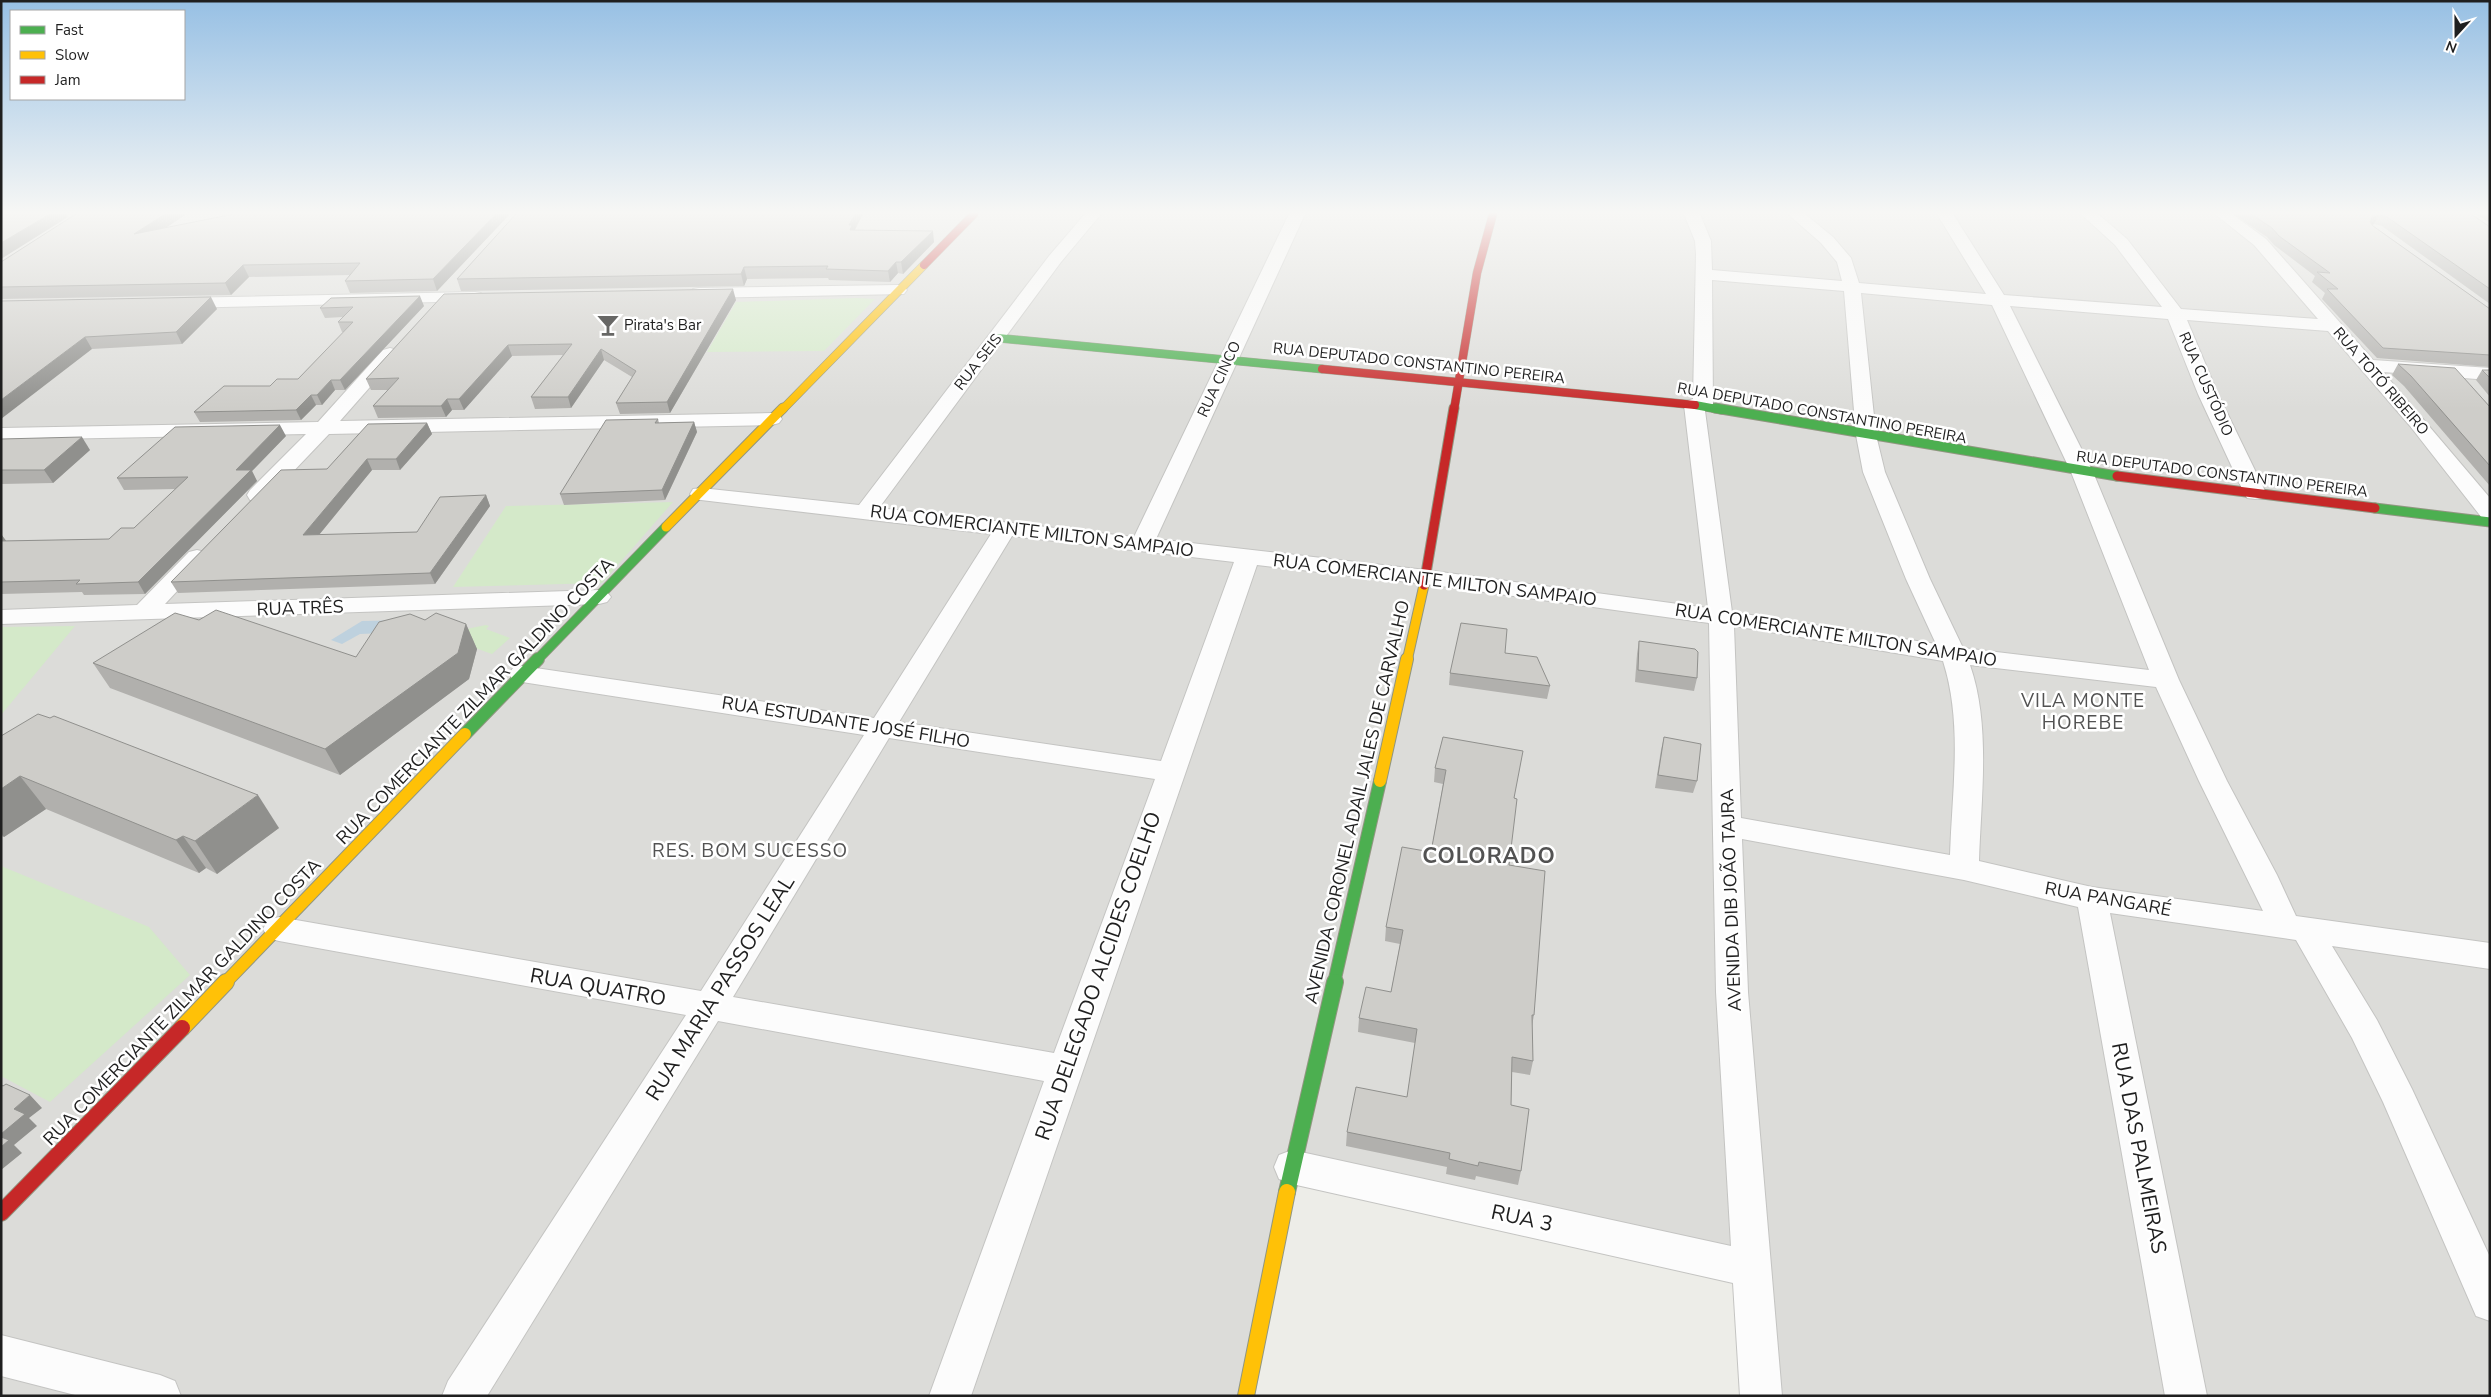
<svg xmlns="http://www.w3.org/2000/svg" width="2491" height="1397" viewBox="0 0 2491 1397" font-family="'Nunito Sans',sans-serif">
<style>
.residential{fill:#dcdcd9}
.grass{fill:#d4e9c9}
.water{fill:#bed1de}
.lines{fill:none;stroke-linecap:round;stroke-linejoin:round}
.street-casing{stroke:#c4c4c2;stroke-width:2}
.fast-far3-casing{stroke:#919681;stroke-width:9}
.fast-far2-casing{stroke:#919681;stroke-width:11}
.fast-far1-casing{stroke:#919681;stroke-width:14}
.fast-casing{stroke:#919681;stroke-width:18}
.slow-far3-casing{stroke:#919681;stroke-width:9}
.slow-far2-casing{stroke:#919681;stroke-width:11}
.slow-far1-casing{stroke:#919681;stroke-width:14}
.slow-casing{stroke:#919681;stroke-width:18}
.jam-far2-casing{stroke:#919681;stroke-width:9}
.jam-far1-casing{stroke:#919681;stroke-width:11}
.jam-casing{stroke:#919681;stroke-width:18}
.street{fill:#fcfcfc;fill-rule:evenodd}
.fast-far3{stroke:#4caf50;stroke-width:8}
.fast-far2{stroke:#4caf50;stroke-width:9}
.fast-far1{stroke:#4caf50;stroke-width:12}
.fast{stroke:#4caf50;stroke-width:16}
.slow-far3{stroke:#ffc107;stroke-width:8}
.slow-far2{stroke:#ffc107;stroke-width:9}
.slow-far1{stroke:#ffc107;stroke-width:12}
.slow{stroke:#ffc107;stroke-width:16}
.jam-far2{stroke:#c62828;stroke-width:8}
.jam-far1{stroke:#c62828;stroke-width:9}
.jam{stroke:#c62828;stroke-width:16}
.wall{fill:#b1b0ad}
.shaded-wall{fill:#90908d}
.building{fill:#cecdc9;stroke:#90908d}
.labels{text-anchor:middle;stroke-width:5;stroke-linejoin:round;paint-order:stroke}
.far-poi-label{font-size:15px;fill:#1f1f1f;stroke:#fff;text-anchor:start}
.far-street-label{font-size:15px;fill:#1f1f1f;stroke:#fff}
.street-label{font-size:18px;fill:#1f1f1f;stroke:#fff}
.neighbourhood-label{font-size:19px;letter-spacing:1px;fill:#525252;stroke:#fff}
.near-street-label{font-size:21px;fill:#1f1f1f;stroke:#fff}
.district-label{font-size:22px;font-weight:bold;letter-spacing:1px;fill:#525252;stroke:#fff}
</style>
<rect width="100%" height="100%" fill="#edede8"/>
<path class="residential" d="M1 214H2490V1396H1761L1752 1269 1292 1167 1246 1396H1Z"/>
<g class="grass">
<path d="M857 298 875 299 824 351 707 352 736 302Z"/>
<path d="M673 502 602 583 453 587 506 506Z"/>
<path d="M486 625 489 626 486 629 510 638 492 654 447 638V633Z"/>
<path d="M75 626 1 715V627Z"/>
<path d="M1 866 149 927 190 975 50 1102 1 1076Z"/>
</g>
<path class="water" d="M416 620 409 632 360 634 342 644 331 640 362 621Z"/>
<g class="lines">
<defs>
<g id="street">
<path d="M1085 214H1101L1061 262 879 508 1134 537 1289 214H1305L1156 539 1426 570 1708 608 1684 405 1687 401 1693 399 1696 254 1695 241 1684 214H1700L1711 241 1712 270 1842 281 1837 262 1821 243 1788 214H1805L1833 237 1851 258 1859 283 1986 294 1937 214H1953L2004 295 2162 307 2115 245 2081 214H2098L2127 239 2181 309 2318 319 2254 245 2215 214H2232L2266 239 2373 360 2490 368V380L2383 372 2490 498V520L2482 518 2410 426 2328 331 2187 320 2218 394 2266 493 2263 498 2255 499 2247 498 2244 493 2198 394 2168 319 2010 306 2093 472 2179 680 2227 781 2277 875 2296 916 2490 943V969L2332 946 2377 1020 2412 1089 2490 1257V1321L2476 1316 2383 1102 2352 1038 2296 940 2110 913 2207 1396H2165L2078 907 1964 880 1742 839 1748 992 1782 1396H1740L1733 1283 1292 1184 1279 1179 1274 1167 1279 1155 1292 1150 1731 1246 1716 992 1709 623 1426 584 1257 565 971 1396H929L1044 1081 718 1021 487 1396H442L448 1381 686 1015 279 941 268 938 263 929 268 920 279 917 701 991 864 735 522 682 513 680 509 674 513 668 522 666 874 718 991 534 701 500 693 499 690 494 693 489 701 488 859 505 1049 256ZM1712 280 1844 291 1856 435 1863 472 1906 579 1936 644 1732 612 1705 411 1710 410 1713 406ZM1861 293 1992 305 2071 472 2149 670 1963 648 1930 579 1885 472 1876 435ZM1012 536 1234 562 1161 761 899 722ZM1734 626 1943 661C1963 723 1952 791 1950 855L1741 818ZM1970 665 2156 687 2199 781 2263 911 2092 887 1979 861C1981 798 1991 725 1970 665ZM889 738 1155 779 1054 1053 733 997Z"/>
<path d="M898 285 904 286 907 290 904 294 699 298 693 297 690 293 693 289 699 288Z"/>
<path d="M475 292 481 293 484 297 481 301 177 308 171 307 168 303 171 299 177 298Z"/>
<path d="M390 348 397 350 399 354 340 421 772 413 779 415 782 419 779 423 772 425 329 434 266 500 258 502 250 500 247 495 250 490 306 434 1 440V428L318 422 383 350Z"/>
<path d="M197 550 205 552 209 557 165 604 599 590 607 592 611 597 607 602 599 604 1 624V610L137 605 189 552Z"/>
<path d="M1 1335 160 1375 175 1381 181 1396H79L1 1376Z"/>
</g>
<g id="fast-far3">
<path d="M998 338 1322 369"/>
<path d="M1695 405 1722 410"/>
</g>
<g id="fast-far2">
<path d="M1715 408 2117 476"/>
<path d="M2375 508 2490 522"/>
<path d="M536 661 666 527"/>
</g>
<g id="fast-far1">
<path d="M465 734 538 659"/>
<path d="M1334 983 1380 781"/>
</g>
<path id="fast" d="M1287 1192 1335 982"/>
<path id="slow-far3" d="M782 410 924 265"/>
<g id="slow-far2">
<path d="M666 527 783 408"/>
<path d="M1407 661 1424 585"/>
</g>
<g id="slow-far1">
<path d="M1380 781 1407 659"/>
<path d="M225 983 465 734"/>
</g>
<g id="slow">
<path d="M182 1028 226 982"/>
<path d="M1246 1396 1287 1192"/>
</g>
<g id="jam-far2">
<path d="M924 265 974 214"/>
<path d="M1322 369 1695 405"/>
<path d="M1454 410 1477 273 1493 214"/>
</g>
<g id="jam-far1">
<path d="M2117 476 2375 508"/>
<path d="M1424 585 1454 408"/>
</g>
<path id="jam" d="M1 1213 182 1028"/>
</defs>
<use href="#street" class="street-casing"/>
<use href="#fast-far3" class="fast-far3-casing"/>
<use href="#fast-far2" class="fast-far2-casing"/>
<use href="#fast-far1" class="fast-far1-casing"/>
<use href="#fast" class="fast-casing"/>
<use href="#slow-far3" class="slow-far3-casing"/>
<use href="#slow-far2" class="slow-far2-casing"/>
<use href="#slow-far1" class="slow-far1-casing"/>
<use href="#slow" class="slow-casing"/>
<use href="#jam-far2" class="jam-far2-casing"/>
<use href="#jam-far1" class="jam-far1-casing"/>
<use href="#jam" class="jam-casing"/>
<use href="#street" class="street"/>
<use href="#fast-far3" class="fast-far3"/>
<use href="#fast-far2" class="fast-far2"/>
<use href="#fast-far1" class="fast-far1"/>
<use href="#fast" class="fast"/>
<use href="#slow-far3" class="slow-far3"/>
<use href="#slow-far2" class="slow-far2"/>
<use href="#slow-far1" class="slow-far1"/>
<use href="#slow" class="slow"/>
<use href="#jam-far2" class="jam-far2"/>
<use href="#jam-far1" class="jam-far1"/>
<use href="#jam" class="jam"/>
</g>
<g class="wall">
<path d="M76 214H185V215L167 227 234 214H510L437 291 350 293 345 281 350 275 249 277 231 295 1 299V262Z"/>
<path d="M863 214 855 230 934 242 903 274 898 273 890 282 829 280 828 278 747 279 744 286 461 291 457 279Z"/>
<path d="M2233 214H2471L2490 227V304L2382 226 2374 224 2372 225 2490 309V367L2377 358 2322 299 2325 293 2312 282 2315 276 2274 245 2267 237Z"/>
<path d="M2476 214H2490V223Z"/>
<path d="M444 294 736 300 670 413 620 414 616 403 632 377 604 360 571 408 535 409 531 397 563 355 512 356 464 410H452L446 417 378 418 373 406 388 390H371L366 379Z"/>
<path d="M1 301 217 309 182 344 92 349Z"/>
<path d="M424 306 345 390H335L322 405H316L301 420 200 422 194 412 270 386 298 379 344 332H342L338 322 343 317 325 318 320 308Z"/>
<path d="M2398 364 2490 407V486L2404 386 2392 375Z"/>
<path d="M2482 370H2490V397L2476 380Z"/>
<path d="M658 419 659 423 694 422 697 432 665 500 564 505 560 494Z"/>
<path d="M427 423 432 434 400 470H372L319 535 417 532 486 495 490 506 435 584 178 593 171 582 327 469Z"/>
<path d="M286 436 252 471 257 481 145 594 84 595 82 592 1 594V534L6 541 109 539 134 528 176 489 124 490 117 478Z"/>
<path d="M1 439 90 450 53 483 1 484Z"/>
<path d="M199 620 356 657 425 620 466 624 477 649 469 679 340 775 110 688 93 663Z"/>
<path d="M1639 641 1697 678 1694 691 1635 682 1637 654Z"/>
<path d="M1505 653 1550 686 1547 699 1449 685 1450 673Z"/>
<path d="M1 736 279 828 217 874 206 868 199 873 46 809 4 837 1 836Z"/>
<path d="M1443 737 1515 798 1509 865 1534 1015 1532 1026 1533 1061 1530 1075 1512 1072 1511 1105 1521 1171 1518 1185 1476 1176 1475 1180 1446 1174 1447 1167 1346 1146 1347 1132 1407 1097 1415 1043 1358 1032 1359 1018 1391 992 1400 944 1385 941 1386 927 1431 852 1443 784 1434 782 1435 768Z"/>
<path d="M1664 737 1697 781 1693 793 1655 788 1661 750Z"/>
</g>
<g class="shaded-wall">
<path d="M50 214H66L68 217 1 259V243Z"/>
<path d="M165 214H185V215L140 245 134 234Z"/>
<path d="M496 214H510L437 291 433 279Z"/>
<path d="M855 214H863L853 233 852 242 849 225Z"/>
<path d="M2379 215 2374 224 2367 227 2372 217Z"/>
<path d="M933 231 934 242 903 274 901 262Z"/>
<path d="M896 262 898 273 890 282 888 271Z"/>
<path d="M243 265 249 277 231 295 225 283Z"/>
<path d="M744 267 747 279 744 286 741 274Z"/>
<path d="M733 289 736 300 670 413 667 402Z"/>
<path d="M420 296 424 306 345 390 340 380Z"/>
<path d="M211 297 217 309 182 344 176 332Z"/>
<path d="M85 337 92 349 1 419V400Z"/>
<path d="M508 345 512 356 464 410 459 399Z"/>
<path d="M601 349 604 360 571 408 568 397Z"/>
<path d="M331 380 335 390 322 405 317 395Z"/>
<path d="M311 395 316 405 301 420 296 410Z"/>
<path d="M447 399 452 410 446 417 441 406Z"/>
<path d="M694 422 697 432 665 500 662 490Z"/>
<path d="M427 423 432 434 400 470 396 459Z"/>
<path d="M280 425 286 436 252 471 257 481 145 594 138 582 236 470Z"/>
<path d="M82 437 90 450 53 483 44 470Z"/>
<path d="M367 459 372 470 309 547 303 535Z"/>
<path d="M486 495 490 506 435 584 430 573Z"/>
<path d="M1 534 7 542 1 547Z"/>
<path d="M466 624 477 649 469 679 340 775 325 749Z"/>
<path d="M20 776 46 809 4 837 1 833V789Z"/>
<path d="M258 795 279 828 217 874 195 841Z"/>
<path d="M183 836 206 868 199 873 176 840Z"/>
<path d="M30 1095 42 1108 29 1118 37 1126 14 1145 22 1153 1 1170V1134L14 1109Z"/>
</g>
<g class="building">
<path d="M1 214H50L1 243Z"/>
<path d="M76 214H165L134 234 234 214H496L433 279 345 281 360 263 243 265 225 283 1 287V262Z"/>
<path d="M516 214H855L849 225H852L850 230 933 231 901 262H896L888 271 826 269 828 266 744 267 741 274 457 279Z"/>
<path d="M2251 214H2471L2490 227V289L2387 217 2379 215 2372 217 2370 222 2373 226 2490 309V355L2383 348 2327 289H2338L2317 272 2330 273 2279 236 2272 228Z"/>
<path d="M733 289 667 402 616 403 636 371 601 349 568 397H531L572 344 508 345 459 399H447L441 406H373L399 378 366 379 444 294Z"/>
<path d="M420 296 340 380H331L317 395H311L296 410 194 412 224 386H270L277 379H298L353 322H338L353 307 320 308 331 298Z"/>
<path d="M211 297 176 332 85 337 1 400V301Z"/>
<path d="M2398 364 2455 368 2490 407V466L2411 376Z"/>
<path d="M2482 370H2490V378Z"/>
<path d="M658 419 655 423 694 422 662 490 560 494 606 420Z"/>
<path d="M427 423 396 459H367L303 535 417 532 440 497 486 495 430 573 171 582 281 470 327 469 368 424Z"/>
<path d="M280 425 236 470H251L138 582 76 584 80 580 1 582V541L109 539 121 528H134L188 477 117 478 175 427Z"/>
<path d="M82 437 44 470H1V439Z"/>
<path d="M216 610 356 657 379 622 410 614 425 620 436 613 466 624 458 653 325 749 93 663 175 613 199 620Z"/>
<path d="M1461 623 1507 629 1505 653 1537 657 1550 686 1450 673Z"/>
<path d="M1639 641 1695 649 1698 652 1697 678 1638 670Z"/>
<path d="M38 714 50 718 54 716 258 795 195 841 183 836 176 840 20 776 1 789V736Z"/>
<path d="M1443 737 1523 751 1514 798 1517 799 1509 865 1545 871 1534 1015H1532L1533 1061 1512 1057 1511 1105 1529 1109 1521 1171 1479 1162 1478 1166 1449 1159 1450 1153 1347 1132 1356 1087 1407 1097 1417 1029 1359 1018 1366 987 1391 992 1403 930 1386 927 1402 847 1431 852 1446 770 1435 768Z"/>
<path d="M1664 737 1701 744 1697 781 1658 775Z"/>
<path d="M6 1084 30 1095 14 1109 25 1114 1 1134V1085L3 1086Z"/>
<path d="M1 1137 9 1140 1 1147Z"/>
</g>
<linearGradient id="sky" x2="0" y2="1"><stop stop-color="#97c0e4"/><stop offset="0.52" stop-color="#f7f7f5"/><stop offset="1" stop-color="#f7f7f5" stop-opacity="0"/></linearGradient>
<rect width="2491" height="409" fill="url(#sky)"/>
<defs>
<symbol id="bar-bare" viewBox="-9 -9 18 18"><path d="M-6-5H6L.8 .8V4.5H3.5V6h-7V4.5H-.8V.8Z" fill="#676765" stroke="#fff" stroke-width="2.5" paint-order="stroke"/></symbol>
</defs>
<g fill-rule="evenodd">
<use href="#bar-bare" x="592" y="309" width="32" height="32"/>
</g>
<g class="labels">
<g class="far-poi-label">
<text x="624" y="330">Pirata's Bar</text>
</g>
<g class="far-street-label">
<text transform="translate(978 362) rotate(-52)" y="5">RUA SEIS</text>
<text transform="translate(1419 363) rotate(6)" y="5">RUA DEPUTADO CONSTANTINO PEREIRA</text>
<text transform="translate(1219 379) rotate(-65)" y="5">RUA CINCO</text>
<text transform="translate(2381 381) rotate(49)" y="5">RUA TOTÓ RIBEIRO</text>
<text transform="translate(2206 384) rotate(66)" y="5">RUA CUSTÓDIO</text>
<text transform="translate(1822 413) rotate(10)" y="5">RUA DEPUTADO CONSTANTINO PEREIRA</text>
<text transform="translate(2222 474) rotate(7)" y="5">RUA DEPUTADO CONSTANTINO PEREIRA</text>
</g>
<g class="street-label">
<text transform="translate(1032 531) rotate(7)" y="6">RUA COMERCIANTE MILTON SAMPAIO</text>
<text transform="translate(1435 580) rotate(7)" y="6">RUA COMERCIANTE MILTON SAMPAIO</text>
<text transform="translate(300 608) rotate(-2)" y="6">RUA TRÊS</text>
<text transform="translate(1836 635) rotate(9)" y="6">RUA COMERCIANTE MILTON SAMPAIO</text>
<text transform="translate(475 701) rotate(-46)" y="6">RUA COMERCIANTE ZILMAR GALDINO COSTA</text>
<text transform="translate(846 722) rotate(9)" y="6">RUA ESTUDANTE JOSÉ FILHO</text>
<text transform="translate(1357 802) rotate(-77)" y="6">AVENIDA CORONEL ADAIL JALES DE CARVALHO</text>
<text transform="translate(2108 899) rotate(10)" y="6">RUA PANGARÉ</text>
<text transform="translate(1731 900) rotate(-92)" y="6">AVENIDA DIB JOÃO TAJRA</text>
<text transform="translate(182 1002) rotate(-46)" y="6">RUA COMERCIANTE ZILMAR GALDINO COSTA</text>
</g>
<g class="neighbourhood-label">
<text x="2083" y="707">VILA MONTE<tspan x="2083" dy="22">HOREBE</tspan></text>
<text x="750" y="857">RES. BOM SUCESSO</text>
</g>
<g class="near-street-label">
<text transform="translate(1098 976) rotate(-71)" y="7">RUA DELEGADO ALCIDES COELHO</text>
<text transform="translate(598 987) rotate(10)" y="7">RUA QUATRO</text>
<text transform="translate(720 988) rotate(-58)" y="7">RUA MARIA PASSOS LEAL</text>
<text transform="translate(2139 1148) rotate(79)" y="7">RUA DAS PALMEIRAS</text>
<text transform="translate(1522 1218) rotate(12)" y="7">RUA 3</text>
</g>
<g class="district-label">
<text x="1489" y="863">COLORADO</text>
</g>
</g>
<rect width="2491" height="1397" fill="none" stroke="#1f1f1f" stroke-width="5"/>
<rect x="10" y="10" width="175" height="90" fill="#ffffff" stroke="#a5a5a5"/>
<rect x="20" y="26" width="25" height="8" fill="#4caf50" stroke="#a5a5a5"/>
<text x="55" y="35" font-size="15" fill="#1f1f1f">Fast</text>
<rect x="20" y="51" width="25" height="8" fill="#ffc107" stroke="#a5a5a5"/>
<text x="55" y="60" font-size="15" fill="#1f1f1f">Slow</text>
<rect x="20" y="76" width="25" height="8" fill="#c62828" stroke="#a5a5a5"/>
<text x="55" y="85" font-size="15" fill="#1f1f1f">Jam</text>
<g transform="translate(2456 35) rotate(201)" stroke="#ffffff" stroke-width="4" paint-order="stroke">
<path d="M0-4L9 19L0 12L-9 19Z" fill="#1f1f1f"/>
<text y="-8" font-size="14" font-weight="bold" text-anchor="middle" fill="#1f1f1f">N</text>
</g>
</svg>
